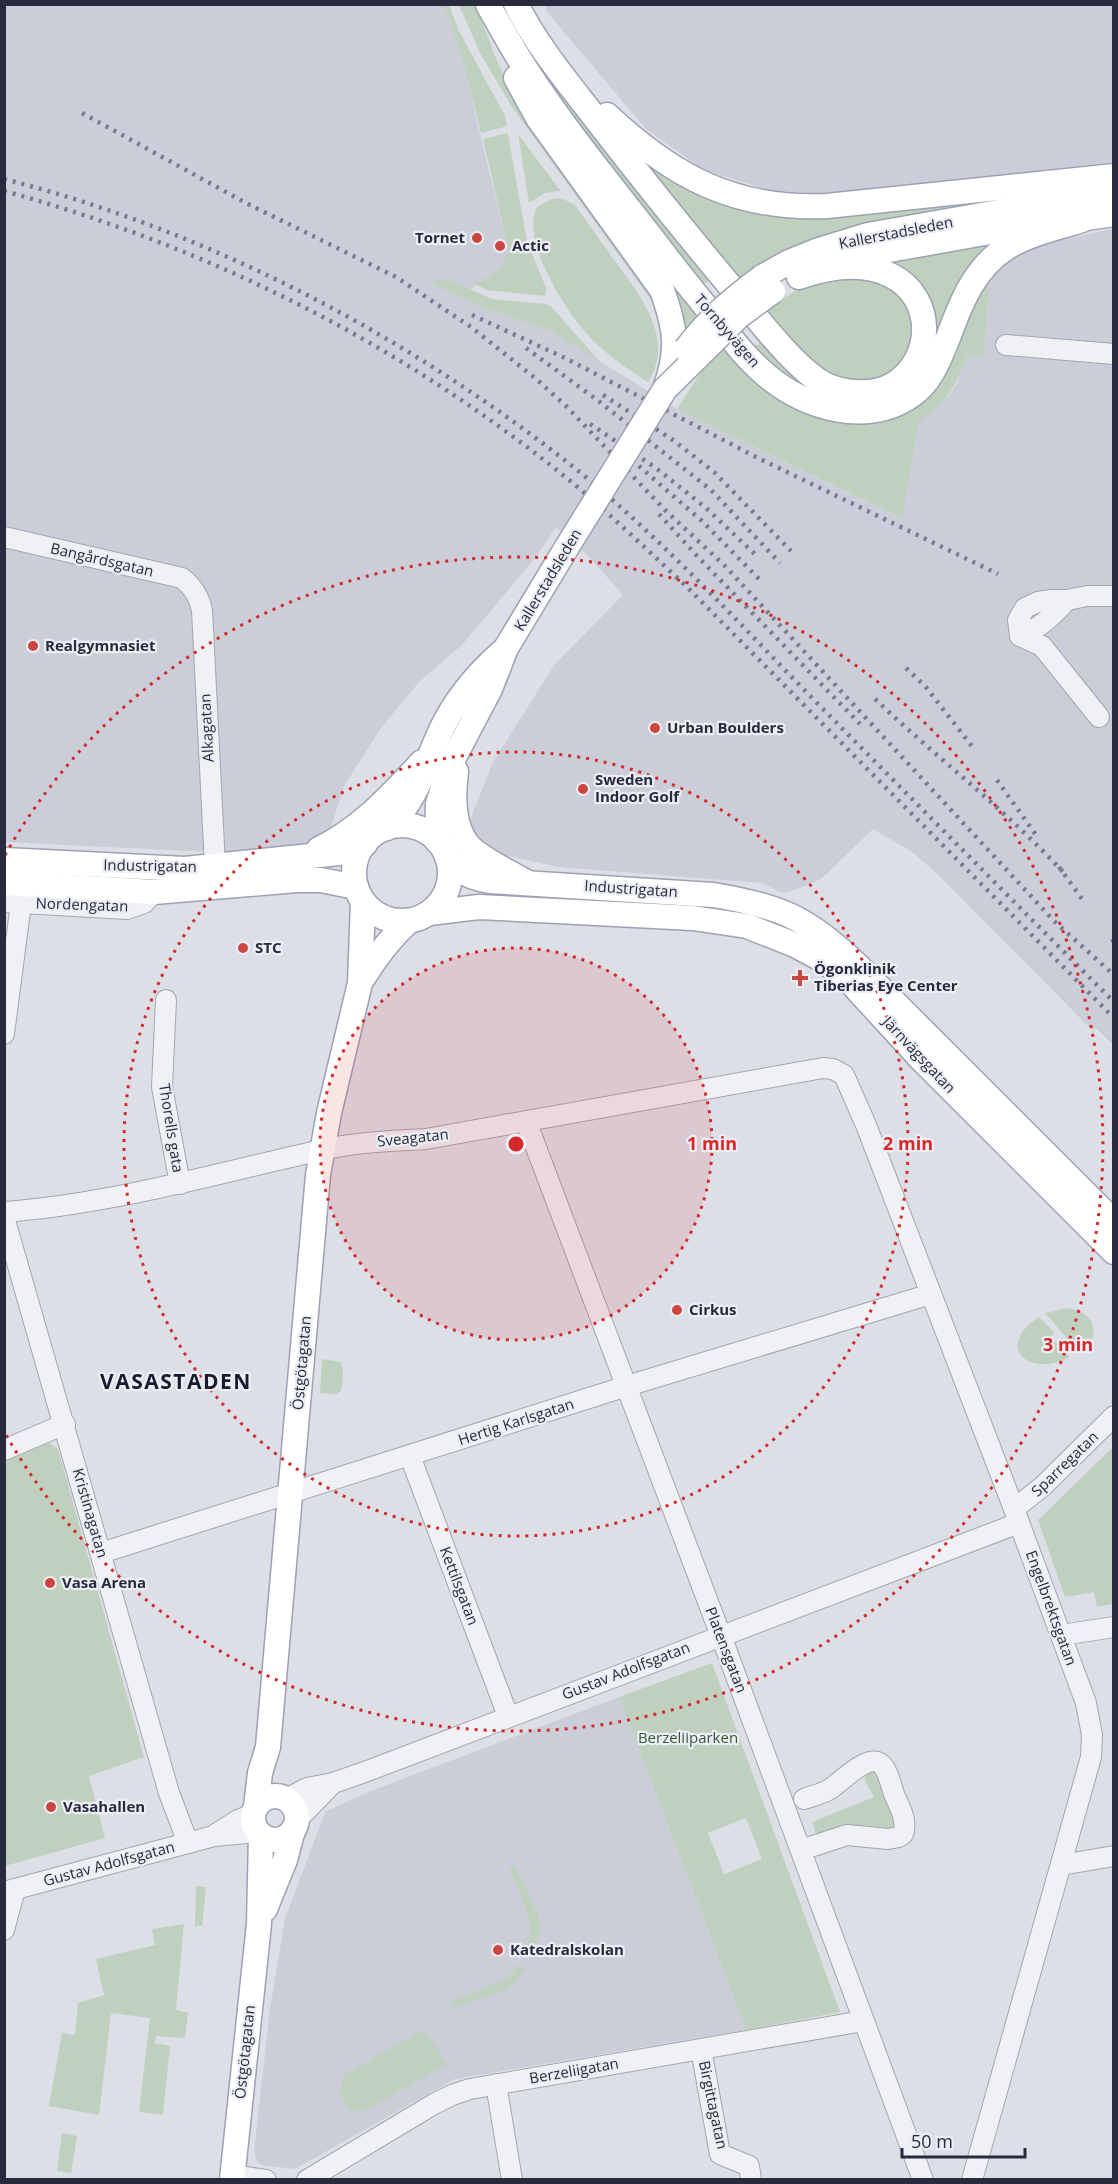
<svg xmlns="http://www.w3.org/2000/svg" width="1118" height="2184" viewBox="0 0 1118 2184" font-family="'Open Sans',sans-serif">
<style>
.built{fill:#cbced9}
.green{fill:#bfd1be;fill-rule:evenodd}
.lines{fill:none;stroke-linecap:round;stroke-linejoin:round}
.minor-casing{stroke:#a3a5b1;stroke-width:22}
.major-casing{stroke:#9ca1b3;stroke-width:27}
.minor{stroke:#f0f1f5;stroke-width:20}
.major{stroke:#fff;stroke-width:24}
.rail{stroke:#777c90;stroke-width:4.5;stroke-dasharray:3 6;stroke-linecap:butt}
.major-bridge-casing{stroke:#9ca1b3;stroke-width:27;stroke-linecap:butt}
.major-bridge{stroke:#fff;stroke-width:24}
.ring{fill:none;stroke:#d62828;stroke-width:3;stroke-dasharray:3 6}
.poi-dot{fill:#ce4540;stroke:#eceef5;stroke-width:2}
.labels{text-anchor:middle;stroke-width:4.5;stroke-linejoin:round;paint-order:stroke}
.street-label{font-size:15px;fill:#272b3d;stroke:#eceef5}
.poi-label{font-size:15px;font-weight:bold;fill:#272b3d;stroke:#eceef5;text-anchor:start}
.park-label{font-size:15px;fill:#345934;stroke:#eceef5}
.district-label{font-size:21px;font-weight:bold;letter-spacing:1.5px;fill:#191c2e;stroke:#eceef5}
.centre{fill:#d62828;stroke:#eceef5;stroke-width:3}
.ring-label{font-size:18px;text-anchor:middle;font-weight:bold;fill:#d62828;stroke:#eceef5;stroke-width:4.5;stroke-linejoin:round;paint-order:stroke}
</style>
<rect width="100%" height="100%" fill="#dddfe7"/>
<g class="built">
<path d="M4 5H444L462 59 509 253 507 265 469 290 449 280 429 282 486 309 551 331 677 409 901 519 919 421 949 395 957 383 968 355 984 356 990 272 1003 260 1044 243 1113 229V1045L1096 1028 1093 1031 935 872 912 852 873 829 821 879 795 890 783 893 761 883 558 867 508 856 483 848 470 834 469 823 493 762 555 664 623 595 590 558 556 527 536 557 462 645 419 682 381 728 344 786 328 836 300 847 228 853 5 842Z"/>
<path d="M545 5H1113V162L837 194 772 191 704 170 646 129 547 12Z"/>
<path d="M619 1697 746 2030 455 2079 295 2169 261 2165 257 2163 254 2151 270 2009 285 1919 325 1812 368 1792Z"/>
</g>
<g class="green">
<path d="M444 5H449L459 31 505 116 507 126 504 127 481 133 462 59Z"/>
<path d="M459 5H476L495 56 510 89 655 295 657 311 649 297 512 107 480 53Z"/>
<path d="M500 5H504C520 38 540 68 563 97L712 278 699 287 538 74Z"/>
<path d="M609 127 734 206 1113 181 741 282Z"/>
<path d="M507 133 508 134 527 242 547 290 545 296 486 290 476 284 506 265 502 258 509 253 483 139Z"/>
<path d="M518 134 560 190V191L545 193 529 203Z"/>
<path d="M560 198 574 204C588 223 601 242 615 261 640 295 676 339 648 382 626 368 605 354 587 334 565 310 520 239 537 207L552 199Z"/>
<path d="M629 229 698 319 683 336Z"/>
<path d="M991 240 992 249 939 339 932 337 892 267 891 258Z"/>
<path d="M990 272 984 357 968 355C956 386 947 403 919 421L902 519 677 409 708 361 722 346 733 358 883 419Z"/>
<path d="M877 277 908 301 916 336 902 368 876 383 830 378 762 314C780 300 801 284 824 279 840 276 860 278 877 277Z"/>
<path d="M438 280H449L492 299 546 304 552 307 599 361 551 331 486 309 428 282Z"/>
<path d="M763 337 803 379 796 388 751 347 759 344V340Z"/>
<path d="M1067 1308C1095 1311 1104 1337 1080 1353L1045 1313Z"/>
<path d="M1039 1317 1055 1333 1051 1337 1070 1357C1028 1379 994 1346 1039 1317Z"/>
<path d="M322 1359 341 1362C344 1372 343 1381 341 1391L336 1394 320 1393Z"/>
<path d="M46 1441 58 1449 144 1757 89 1776 105 1838 5 1866V1459Z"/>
<path d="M1113 1447V1604L1097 1607 1094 1592 1065 1597 1038 1520Z"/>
<path d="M712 1663 840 2012 746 2030 619 1697ZM746 1818 762 1859 724 1874 708 1833Z"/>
<path d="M868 1771 878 1772 897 1819 895 1829 817 1837 812 1822 874 1797 865 1781 866 1773Z"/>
<path d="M515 1866 539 1917 540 1932 535 1946 528 1943C536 1920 517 1890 509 1868Z"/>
<path d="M196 1886 206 1887 202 1926H195Z"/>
<path d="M184 1924 176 2010 188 2013 185 2038 156 2036 155 2043 170 2046 163 2115 139 2112 150 2018 111 2013 99 2115 49 2106 62 2033 75 2035 78 2003 104 1995 96 1959 155 1945 152 1929Z"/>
<path d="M516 1965 525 1968 515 1984 506 1990 453 2008 451 2002 506 1979 511 1976Z"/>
<path d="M421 2031 432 2040 447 2064 366 2110 350 2111 339 2093 344 2075Z"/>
<path d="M62 2133 77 2136 71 2173 57 2171Z"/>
</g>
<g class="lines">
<defs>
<g id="minor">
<path d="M1006 345 1114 354"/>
<path d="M4 537 182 578C193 587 199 596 202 610L215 866"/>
<path d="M1020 636 1018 620 1025 608 1038 602 1052 600H1067L1087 596H1114"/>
<path d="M1020 636 1042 646 1099 717"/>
<path d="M1020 636C1040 628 1053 616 1067 600"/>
<path d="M4 902 127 909 144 903 154 892"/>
<path d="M166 1000 162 1087 180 1184"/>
<path d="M4 1034 21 903"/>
<path d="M526 1121 727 1652 923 2180"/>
<path d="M4 1212C112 1204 217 1173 322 1150 356 1142 391 1141 426 1139L823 1068 833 1069 844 1075 866 1125 1014 1509 1086 1703 1092 1735 1091 1757 972 2180"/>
<path d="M4 1217 169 1793 188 1843"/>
<path d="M4 1450 65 1424"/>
<path d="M410 1456 508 1716"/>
<path d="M1014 1509 1043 1486 1114 1416"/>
<path d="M101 1553 627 1386 931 1294"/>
<path d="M1062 1635 1114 1627"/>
<path d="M286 1799 307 1788 333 1783 362 1773 1019 1523"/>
<path d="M297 1820 333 1783"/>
<path d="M216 1834 238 1820 253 1814"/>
<path d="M801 1850 847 1835 888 1839 899 1837 903 1834C908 1820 899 1806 894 1794 891 1785 888 1770 881 1764 868 1753 841 1782 830 1789 822 1794 812 1796 804 1799"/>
<path d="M1061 1865 1114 1856"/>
<path d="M4 1892 214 1836 258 1832"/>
<path d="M4 1930 15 1889"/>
<path d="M701 2049 720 2154 749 2166 751 2180"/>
<path d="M496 2084 512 2180"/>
<path d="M232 2175 266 2180"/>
<path d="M307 2180 434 2104 452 2095 470 2089 863 2021"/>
</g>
<g id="major">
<path d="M516 4C538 48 570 85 599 123 644 181 689 237 736 293 758 319 795 368 824 384 844 394 874 396 894 384 934 359 935 298 892 276 864 261 828 267 799 277"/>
<path d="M488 5C501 27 513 50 527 71 567 133 616 191 661 250 680 275 700 300 720 324 734 342 748 360 766 375 805 408 867 427 912 395 932 381 939 359 948 338 960 305 974 268 1006 248 1028 234 1057 228 1082 220"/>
<path d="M516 78 538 118 662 290C676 329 679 350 665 389"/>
<path d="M607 115C673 177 735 210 827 206L1114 176"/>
<path d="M839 259 990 232 1114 214"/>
<path d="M762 277 789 262 816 251 868 235 1114 192"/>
<path d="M456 771C453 795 452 828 470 847 480 858 511 873 526 882"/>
<circle cx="402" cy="873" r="48"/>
<path d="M387 828C421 796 424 763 444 724 459 695 478 673 502 652"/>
<path d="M437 841 438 804 449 767 490 689 506 648 567 547"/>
<path d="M319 849C361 829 391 795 422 762"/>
<path d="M447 857C462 873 468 877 490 881L713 895C781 906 808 918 858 966L1114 1222"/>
<path d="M4 860 185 869 339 853 365 844"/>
<path d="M4 883 154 892 297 880H321L356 887"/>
<path d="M429 913 479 907 693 918 747 926 795 945 825 961 853 985 920 1058 1114 1252"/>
<path d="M363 978C376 957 390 938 409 921"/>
<circle cx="275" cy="1818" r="22"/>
<path d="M256 1807 260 1773 268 1747 318 1175 329 1113 360 983 363 902"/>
<path d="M265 1909 285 1860 293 1830"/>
<path d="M232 2180 259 1924 261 1835"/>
</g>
</defs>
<use href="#minor" class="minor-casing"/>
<use href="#major" class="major-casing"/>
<use href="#minor" class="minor"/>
<use href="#major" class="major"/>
<g class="rail">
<path d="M82 113 246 203 396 277 471 327 535 378 566 406 665 510 725 566 1054 921 1114 975"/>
<path d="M4 179C207 231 397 330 562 458 654 530 734 618 816 702 915 802 1014 902 1114 1002"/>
<path d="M4 191C208 247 393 340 558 471 603 507 644 547 686 586L1114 1018"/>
<path d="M472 315 563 357 758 458 998 574"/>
<path d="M526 348 596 399 711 490 780 563"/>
<path d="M603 395 673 440 714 472 791 551"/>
<path d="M590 424 656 468 706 508 758 557"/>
<path d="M632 460 702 521 761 581"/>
<path d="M659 514 698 557 860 724"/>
<path d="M906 668 925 686 975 750"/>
<path d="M875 699C937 758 1006 810 1064 873"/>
<path d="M997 780 1036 835"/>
<path d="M1059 867 1082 899"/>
<path d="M1112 939 1114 942"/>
</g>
<defs>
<g id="major-bridge">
<path d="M686 349C710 318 730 301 762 277"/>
<path d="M567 547 665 389 739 316 773 291"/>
</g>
</defs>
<use href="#major-bridge" class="major-bridge-casing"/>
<use href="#major-bridge" class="major-bridge"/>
</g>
<circle cx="516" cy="1144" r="196" fill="#d62828" fill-opacity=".12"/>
<g class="ring">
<circle cx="516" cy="1144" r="196"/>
<circle cx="516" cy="1144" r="392"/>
<path d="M5 855A587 587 0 1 1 5 1433"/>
</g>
<g class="poi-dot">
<circle cx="477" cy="238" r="6"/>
<circle cx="500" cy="246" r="6"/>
<circle cx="33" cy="646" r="6"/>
<circle cx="655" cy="728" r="6"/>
<circle cx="583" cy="789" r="6"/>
<circle cx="243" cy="948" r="6"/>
<path d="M797 969h6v6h6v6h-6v6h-6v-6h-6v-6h6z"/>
<circle cx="677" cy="1310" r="6"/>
<circle cx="50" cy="1583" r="6"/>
<circle cx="51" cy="1807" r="6"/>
<circle cx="498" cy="1950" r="6"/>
</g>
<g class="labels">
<g class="street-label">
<text transform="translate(896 233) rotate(-11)" y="5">Kallerstadsleden</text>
<text transform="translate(727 331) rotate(49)" y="5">Tornbyvägen</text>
<text transform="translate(102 560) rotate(13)" y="5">Bangårdsgatan</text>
<text transform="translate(548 580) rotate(-59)" y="5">Kallerstadsleden</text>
<text transform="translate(207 728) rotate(-93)" y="5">Alkagatan</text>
<text transform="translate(150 866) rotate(1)" y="5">Industrigatan</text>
<text transform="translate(631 889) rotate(4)" y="5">Industrigatan</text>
<text transform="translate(82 905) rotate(2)" y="5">Nordengatan</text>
<text transform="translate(919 1055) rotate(47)" y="5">Järnvägsgatan</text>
<text transform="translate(171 1128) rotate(81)" y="5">Thorells gata</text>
<text transform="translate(413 1138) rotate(-6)" y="5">Sveagatan</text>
<text transform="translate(302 1363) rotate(-85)" y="5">Östgötagatan</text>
<text transform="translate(516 1422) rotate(-18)" y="5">Hertig Karlsgatan</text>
<text transform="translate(1065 1464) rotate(-44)" y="5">Sparregatan</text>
<text transform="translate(90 1513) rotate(74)" y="5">Kristinagatan</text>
<text transform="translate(459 1586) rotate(69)" y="5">Kettilsgatan</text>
<text transform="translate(1051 1608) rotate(70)" y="5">Engelbrektsgatan</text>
<text transform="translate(726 1650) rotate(69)" y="5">Platensgatan</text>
<text transform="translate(626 1671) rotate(-21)" y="5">Gustav Adolfsgatan</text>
<text transform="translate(109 1864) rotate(-15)" y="5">Gustav Adolfsgatan</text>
<text transform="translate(245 2052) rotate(-84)" y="5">Östgötagatan</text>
<text transform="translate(574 2071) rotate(-10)" y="5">Berzeliigatan</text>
<text transform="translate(713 2105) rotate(78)" y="5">Birgittagatan</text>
</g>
<g class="poi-label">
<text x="465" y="243" text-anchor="end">Tornet</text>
<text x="512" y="251">Actic</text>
<text x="45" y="651">Realgymnasiet</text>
<text x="667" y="733">Urban Boulders</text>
<text x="595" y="785">Sweden<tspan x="595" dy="17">Indoor Golf</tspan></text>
<text x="255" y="953">STC</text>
<text x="814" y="974">Ögonklinik<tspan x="814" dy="17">Tiberias Eye Center</tspan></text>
<text x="689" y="1315">Cirkus</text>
<text x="62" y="1588">Vasa Arena</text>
<text x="63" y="1812">Vasahallen</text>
<text x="510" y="1955">Katedralskolan</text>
</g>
<g class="park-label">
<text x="688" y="1743">Berzeliiparken</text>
</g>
<g class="district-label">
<text x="176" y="1389">VASASTADEN</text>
</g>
</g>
<circle cx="516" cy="1144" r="9" class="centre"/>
<g class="ring-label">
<text x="712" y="1150">1 min</text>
<text x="908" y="1150">2 min</text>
<text x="1068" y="1351">3 min</text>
</g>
<rect width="1118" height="2184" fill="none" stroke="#272b3d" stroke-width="12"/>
<path d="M902 2148v9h123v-9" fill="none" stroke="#272b3d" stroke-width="3"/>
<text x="911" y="2148" font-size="18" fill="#272b3d" stroke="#eceef5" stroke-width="4.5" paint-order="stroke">50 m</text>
</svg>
